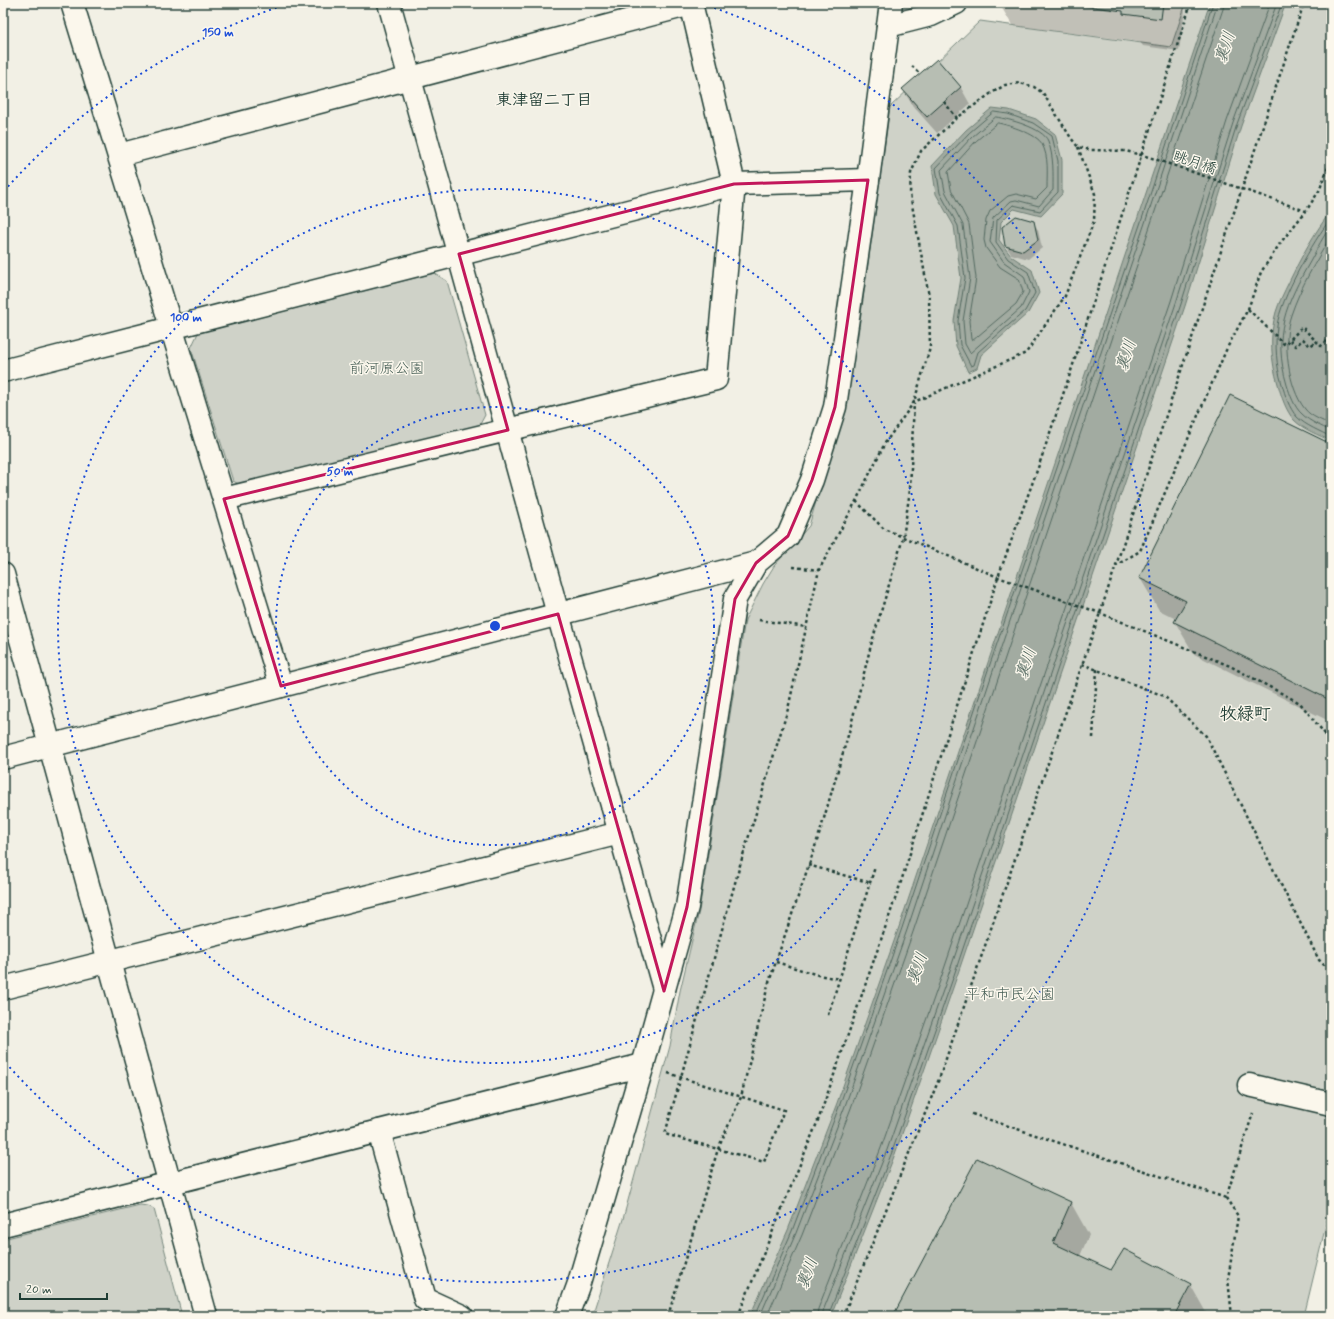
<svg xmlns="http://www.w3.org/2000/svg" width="1334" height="1319" viewBox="0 0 1334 1319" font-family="Mynerve,'Klee One',sans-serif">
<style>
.green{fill:#cfd2c8;stroke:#77887e}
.water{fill:#a2aba1;stroke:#6e7f75}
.shadow{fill:#0003}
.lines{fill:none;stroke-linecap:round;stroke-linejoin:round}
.shore{stroke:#536960;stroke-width:1}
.building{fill:#b7beb3;stroke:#1f3d34}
.minor-casing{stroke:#1f3d34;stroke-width:25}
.tertiary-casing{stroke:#1f3d34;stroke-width:25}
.path{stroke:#1f3d34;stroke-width:2.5;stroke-dasharray:3 3;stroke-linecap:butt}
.minor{stroke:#fbf7ec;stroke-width:22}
.tertiary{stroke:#fbf7ec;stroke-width:22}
.marked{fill:none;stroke:#c2185b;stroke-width:3;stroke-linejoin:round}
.ring{fill:none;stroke:#1d4ed8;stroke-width:2;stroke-dasharray:2 4}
.labels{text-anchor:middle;stroke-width:3;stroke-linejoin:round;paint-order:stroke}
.street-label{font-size:15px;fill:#1f3d34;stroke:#fbf7ec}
.park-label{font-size:15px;fill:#425b52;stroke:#fbf7ec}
.water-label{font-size:16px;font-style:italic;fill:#465e55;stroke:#fbf7ec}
.neighbourhood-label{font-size:16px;font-weight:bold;fill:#1f3d34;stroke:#fbf7ec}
.quarter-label{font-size:17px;font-weight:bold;fill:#1f3d34;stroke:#fbf7ec}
.centre{fill:#1d4ed8;stroke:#fbf7ec;stroke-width:2}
.ring-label{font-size:12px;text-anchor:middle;font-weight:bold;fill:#1d4ed8;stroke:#fbf7ec;stroke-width:3;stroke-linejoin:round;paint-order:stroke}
</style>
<rect width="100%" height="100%" fill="#f2f0e5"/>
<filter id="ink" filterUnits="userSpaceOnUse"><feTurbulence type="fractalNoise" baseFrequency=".025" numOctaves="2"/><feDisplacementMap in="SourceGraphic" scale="8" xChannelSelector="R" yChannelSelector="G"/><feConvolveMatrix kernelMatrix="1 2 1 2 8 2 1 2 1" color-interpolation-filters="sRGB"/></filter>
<g filter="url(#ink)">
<g class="green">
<path d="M1186 3H1331V1204L1304 1316H592L623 1219 670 1046 680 991 699 911 745 620 763 584 774 566 809 526 821 484 857 342 890 107 980 21 1171 47Z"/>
<path d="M434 273 447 281 485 415 478 428 245 487 233 481 191 348 198 333Z"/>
<path d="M140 1205 148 1206 154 1209 182 1316H3V1239Z"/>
</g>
<g class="water">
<path d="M1210 3H1286L1241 126 1185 306 955 982 895 1154 831 1316H750L788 1230 837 1103 899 927Z"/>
<path d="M992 108 1009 110 1036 119 1055 134 1062 160V194L1041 216 1014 209 1001 222 999 240 1011 256 1032 270 1039 293 1028 313 981 355 977 368 968 372 956 346 954 321 961 278 954 226 936 194 932 166 966 130Z"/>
<path d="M1331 211V441C1319 435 1304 430 1294 420 1286 411 1281 396 1278 384 1271 362 1269 335 1276 312 1279 302 1284 292 1289 282 1301 257 1314 233 1331 211Z"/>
</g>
<g class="shadow">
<path d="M999 3H1186L1179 51 1143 46 1140 42 1012 25Z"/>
<path d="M936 61 961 88 970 104 937 133 913 106 903 90Z"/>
<path d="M1033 222 1038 230 1042 248 1028 259 1011 254 1006 246Z"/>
<path d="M1331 445V722L1194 654 1175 622 1177 619 1159 610 1140 578Z"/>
<path d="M978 1160 1071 1203 1089 1235 1080 1256 1112 1271 1190 1284 1208 1316H894Z"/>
</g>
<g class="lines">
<g class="shore">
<path d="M994 112 1008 114 1033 123 1052 136 1058 161V192L1040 211 1013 205 997 220 996 242 1008 259 1028 272 1035 293 1025 311 978 352 974 365 971 366 960 345 958 321 965 278 958 226 940 193 936 168 969 133Z"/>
<path d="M996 117C1009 119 1043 128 1048 141 1054 157 1053 173 1053 190L1039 206 1016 200 1011 201 993 218 990 242 1004 262 1024 276 1029 292 1021 308 970 353 965 344 963 321 970 278 963 225 945 191 941 170 972 137Z"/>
<path d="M998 123C1009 125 1037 134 1042 144 1049 157 1047 173 1047 188L1036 199 1016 194 1008 196 990 211 986 220 984 240 986 248 1000 267 1019 279 1023 292 1016 304 972 341 971 339 969 321 976 278 969 224 951 189 948 172 976 141Z"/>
<path d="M1331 218C1314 240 1280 299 1277 326 1275 346 1276 365 1282 384 1285 395 1289 408 1297 417 1306 426 1320 431 1331 437"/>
<path d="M1331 226C1323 236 1317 249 1311 260 1286 304 1272 334 1287 385 1290 394 1294 407 1302 414 1310 422 1321 426 1331 431"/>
<path d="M1331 236C1316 261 1300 288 1291 315 1282 340 1288 388 1305 409 1311 417 1322 420 1331 425"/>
<path d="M755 1316 792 1231 840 1104 902 928 988 670 1144 213 1213 3"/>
<path d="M760 1316 796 1233 845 1106 907 930 993 671 1148 214 1218 3"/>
<path d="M767 1316 802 1235 851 1108 913 932 1223 9 1224 3"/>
<path d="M817 1316 818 1309 881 1148 941 978 1171 301 1227 121 1270 3"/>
<path d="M823 1316V1311L887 1150 947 979 1176 303 1233 123 1277 3"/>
<path d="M828 1316 892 1152 952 981 1181 304 1237 124 1282 3"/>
</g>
</g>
<g class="building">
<path d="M1065 3H1163L1161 19 1123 14V11Z"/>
<path d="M937 59 961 87 927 117 902 89Z"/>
<path d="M1016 216 1034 221 1038 240 1023 251 1005 246 1002 227Z"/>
<path d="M1230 395 1331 444V692L1328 699 1174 622 1186 601 1139 578Z"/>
<path d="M977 1158 1071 1202 1053 1243 1111 1270 1124 1249 1191 1284 1174 1316H893Z"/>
</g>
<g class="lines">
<defs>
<g id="minor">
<path d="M72 3 281 686"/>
<path d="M389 3 558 614 664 989"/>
<path d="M888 26 931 15 956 3"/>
<path d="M119 155 691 4"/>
<path d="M3 371 734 184 868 180"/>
<path d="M224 499 716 379 734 184 691 3"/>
<path d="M3 758 756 563"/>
<path d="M3 988 620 833"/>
<path d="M1249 1085 1331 1104"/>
<path d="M379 1131 425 1299 462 1316"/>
<path d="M3 1225 643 1065"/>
<path d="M567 1316 578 1286 643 1065 687 907 735 599 756 563 788 536 812 480 835 407 868 180 891 3"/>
</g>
<path id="tertiary" d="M3 574 206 1316"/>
</defs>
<use href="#minor" class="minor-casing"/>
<use href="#tertiary" class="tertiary-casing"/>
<g class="path">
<path d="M912 66 919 73"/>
<path d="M944 102 957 118"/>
<path d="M1248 309 1285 345 1302 327 1321 346 1331 337"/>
<path d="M1331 316V317"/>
<path d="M1290 340 1296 346 1303 339 1310 346 1316 342"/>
<path d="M856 501 884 529 998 577 1100 613 1230 666 1300 703 1325 734 1331 733"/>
<path d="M1115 566 1140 551 1227 348 1248 309 1261 272 1281 242 1306 211"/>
<path d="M793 567 819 570"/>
<path d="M759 620 806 627"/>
<path d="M1082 664 1164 696 1206 736 1319 960 1331 972"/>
<path d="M1325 734 1331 743"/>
<path d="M1093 738 1097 669"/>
<path d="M808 865 871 883"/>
<path d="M776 962 818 975 839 979"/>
<path d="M828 1015 875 867"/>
<path d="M668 1073C707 1086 745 1098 784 1110L764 1162 665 1134 740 865 788 709 819 570 856 501 885 443 914 402 930 348 929 296 910 194 911 173 921 151 957 118 990 94 1005 85 1020 83 1034 87 1043 93 1071 138 1078 147 1091 150 1126 151 1149 157 1306 211 1319 191 1331 160"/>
<path d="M972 1114 1226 1198"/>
<path d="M668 1316 718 1149 741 1097 768 985 820 832 851 725 871 645 903 538 910 490 914 402 1026 353 1065 296 1094 221 1095 194 1078 147"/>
<path d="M738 1316 819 1118 899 888 998 577 1039 465 1070 374 1191 3"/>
<path d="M843 1316 939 1079 1100 613 1304 3"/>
<path d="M1232 1316 1228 1279 1238 1216 1226 1198 1253 1113"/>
</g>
<use href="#minor" class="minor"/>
<use href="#tertiary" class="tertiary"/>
</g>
</g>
<path class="marked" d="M868 180 835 407 812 480 788 536 756 563 735 599 687 907 664 991 558 614 281 686 224 499 508 430 459 254 734 184Z"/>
<g class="ring">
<circle cx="495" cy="626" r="219"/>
<circle cx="495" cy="626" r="437"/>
<path d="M4 191A656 656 0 0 1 287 4M703 4A656 656 0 1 1 4 1061"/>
</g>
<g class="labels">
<g class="street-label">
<text transform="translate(1195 162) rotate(19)" y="5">眺月橋</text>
</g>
<g class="park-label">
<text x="387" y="373">前河原公園</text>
<text x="1010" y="999">平和市民公園</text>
</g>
<g class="water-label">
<text transform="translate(1224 47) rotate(-72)" y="6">裏川</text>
<text transform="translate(1125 355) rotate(-72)" y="6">裏川</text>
<text transform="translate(1025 663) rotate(-72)" y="6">裏川</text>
<text transform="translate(916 968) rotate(-70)" y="6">裏川</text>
<text transform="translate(806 1273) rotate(-70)" y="6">裏川</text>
</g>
<g class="neighbourhood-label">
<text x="544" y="105">東津留二丁目</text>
</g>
<g class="quarter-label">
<text x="1245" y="719">牧緑町</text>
</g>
</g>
<circle cx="495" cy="626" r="6" class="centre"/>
<g class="ring-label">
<text x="218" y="36">150 m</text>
<text x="186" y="321">100 m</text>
<text x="340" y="475">50 m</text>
</g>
<rect width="1334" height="1319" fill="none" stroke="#fbf7ec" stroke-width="16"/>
<rect x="8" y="8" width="1318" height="1303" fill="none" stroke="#1f3d34" stroke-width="1.5" filter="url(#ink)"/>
<path d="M20 1293v6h87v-6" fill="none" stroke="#1f3d34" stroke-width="2"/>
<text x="26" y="1293" font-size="12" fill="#1f3d34" stroke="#fbf7ec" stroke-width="3" paint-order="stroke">20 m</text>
</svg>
